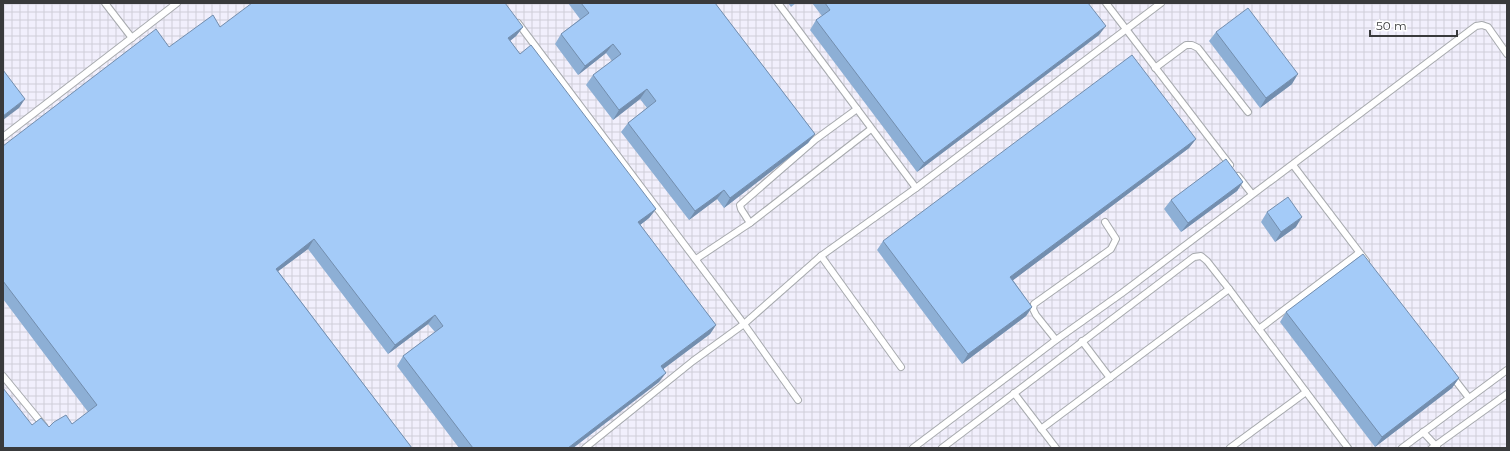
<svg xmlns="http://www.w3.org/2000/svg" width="1510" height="451" viewBox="0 0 1510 451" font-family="Montserrat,sans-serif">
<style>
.industrial{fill:url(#industrial-grid)}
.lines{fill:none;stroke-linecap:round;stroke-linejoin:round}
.lane-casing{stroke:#a7aaae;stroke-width:8}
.lane{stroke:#fff;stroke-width:6}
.wall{fill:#8dafd5}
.shaded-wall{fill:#738eae}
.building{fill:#a4cbf8;stroke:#738eae}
</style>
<defs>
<pattern id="industrial-grid" width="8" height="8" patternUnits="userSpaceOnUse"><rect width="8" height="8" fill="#f1effc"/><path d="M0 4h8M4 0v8" fill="none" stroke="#cfced9"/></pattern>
</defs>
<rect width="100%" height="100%" fill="#f8fbfe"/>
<rect class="industrial" x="3" y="3" width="1504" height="445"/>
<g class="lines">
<defs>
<g id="lane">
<path d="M105 3 132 38"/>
<path d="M778 3 916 188"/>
<path d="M1106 3 1230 165"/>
<path d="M518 23 744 324 798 400"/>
<path d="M1155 68 1186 45H1192L1198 48 1248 112"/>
<path d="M3 137 177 3"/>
<path d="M1293 165 1366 261"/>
<path d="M1238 176 1252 194"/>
<path d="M750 223 741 209 740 205 816 139 857 109"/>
<path d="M821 256 901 367"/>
<path d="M696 259 750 223 871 129"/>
<path d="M1259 329 1359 253"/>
<path d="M1056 340 1036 315 1033 309 1034 304 1111 249 1116 239 1105 222"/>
<path d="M1082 341 1110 378"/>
<path d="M3 376 44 426"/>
<path d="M1452 376 1469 398"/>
<path d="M1014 393 1056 448"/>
<path d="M1041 429 1229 289"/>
<path d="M1423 432 1437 447"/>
<path d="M585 448 693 361 744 324 821 256 916 188 1161 3"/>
<path d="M913 448 1056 340 1122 293 1476 26 1482 25 1488 27 1507 54"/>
<path d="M942 448 1194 257 1201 256 1207 261 1229 289 1348 448"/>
<path d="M1230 448 1306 392"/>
<path d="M1402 448 1507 370"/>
<path d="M1432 448 1507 394"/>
</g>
</defs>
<use href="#lane" class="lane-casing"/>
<use href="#lane" class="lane"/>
</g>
<g class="wall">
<path d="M568 3H715L815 134 808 143 724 208 717 199 689 220 621 132 628 123 647 108 640 99 613 120 586 85 593 75 612 61 606 53 578 75 555 44 561 34 580 19Z"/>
<path d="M788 3H796L791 7Z"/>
<path d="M812 3H1088L1099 35 917 172 810 30 816 20 822 16Z"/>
<path d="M523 27 516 36 510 41 520 54 656 209 649 218 640 225 716 325 710 334 663 369 659 382 573 448H459L397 366 403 356 435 332 428 324 388 354 308 249 278 271 412 448H3L32 425 49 427 72 424 88 412 3 299V146L169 47Z"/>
<path d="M1216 32 1292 84 1260 108 1209 41Z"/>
<path d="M1196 139 1189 148 1013 280 1032 307 1026 316 962 364 877 250 883 241Z"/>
<path d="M1243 182 1237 191 1181 232 1164 209 1171 200Z"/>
<path d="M1267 212 1296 227 1275 242 1261 222Z"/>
<path d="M1286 312 1459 378 1452 388 1375 447 1280 322Z"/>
</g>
<g class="shaded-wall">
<path d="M1106 26 1099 35 917 172 924 163Z"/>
<path d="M523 27 516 36 501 48 508 38Z"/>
<path d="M613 44 606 53 578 75 585 66Z"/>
<path d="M1298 74 1292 84 1260 108 1266 98Z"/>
<path d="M647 89 640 99 613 120 619 110Z"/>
<path d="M25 99 19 108 3 120V116Z"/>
<path d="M815 134 808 143 724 208 730 198Z"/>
<path d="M1196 139 1189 148 1004 287 1010 277Z"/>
<path d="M1243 182 1237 191 1181 232 1188 223Z"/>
<path d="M724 190 717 199 689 220 695 211Z"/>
<path d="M656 209 649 218 631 232 638 222Z"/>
<path d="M1302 217 1296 227 1275 242 1281 232Z"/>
<path d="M314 239 308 249 269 278 276 269Z"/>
<path d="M1032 307 1026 316 962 364 968 354Z"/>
<path d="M435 315 428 324 388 354 395 345Z"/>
<path d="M716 325 710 334 654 376 661 366Z"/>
<path d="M666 373 659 382 573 448H568Z"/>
<path d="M1459 378 1452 388 1375 447 1382 437Z"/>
</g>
<g class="building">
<path d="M252 3H505L523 27 508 38 520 54 531 45 656 209 638 222 716 325 661 366 666 373 568 448H473L403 356 443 326 435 315 395 345 314 239 276 269 412 448H3V388L32 425 41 418 49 427 54 422 66 415 72 424 97 405 3 281V146L156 29 169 47 213 15 220 27Z"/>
<path d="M581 3H715L815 134 730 198 724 190 695 211 628 123 656 101 647 89 619 110 593 75 621 54 613 44 585 66 561 34 589 13Z"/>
<path d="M825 3H1088L1106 26 924 163 816 20 830 10Z"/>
<path d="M1248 8 1298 74 1266 98 1216 32Z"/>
<path d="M1132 55 1196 139 1010 277 1032 307 968 354 883 241Z"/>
<path d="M3 70 25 99 3 116Z"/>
<path d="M1226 159 1243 182 1188 223 1171 200Z"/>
<path d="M1288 197 1302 217 1281 232 1267 212Z"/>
<path d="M1363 254 1459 378 1382 437 1286 312Z"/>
</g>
<rect width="1510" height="451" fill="none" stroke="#393a3c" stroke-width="8"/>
<path d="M1370 30v6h87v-6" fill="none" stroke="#393a3c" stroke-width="2"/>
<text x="1376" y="30" font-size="12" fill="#393a3c" stroke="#ffffff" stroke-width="3" paint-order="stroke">50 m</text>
</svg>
